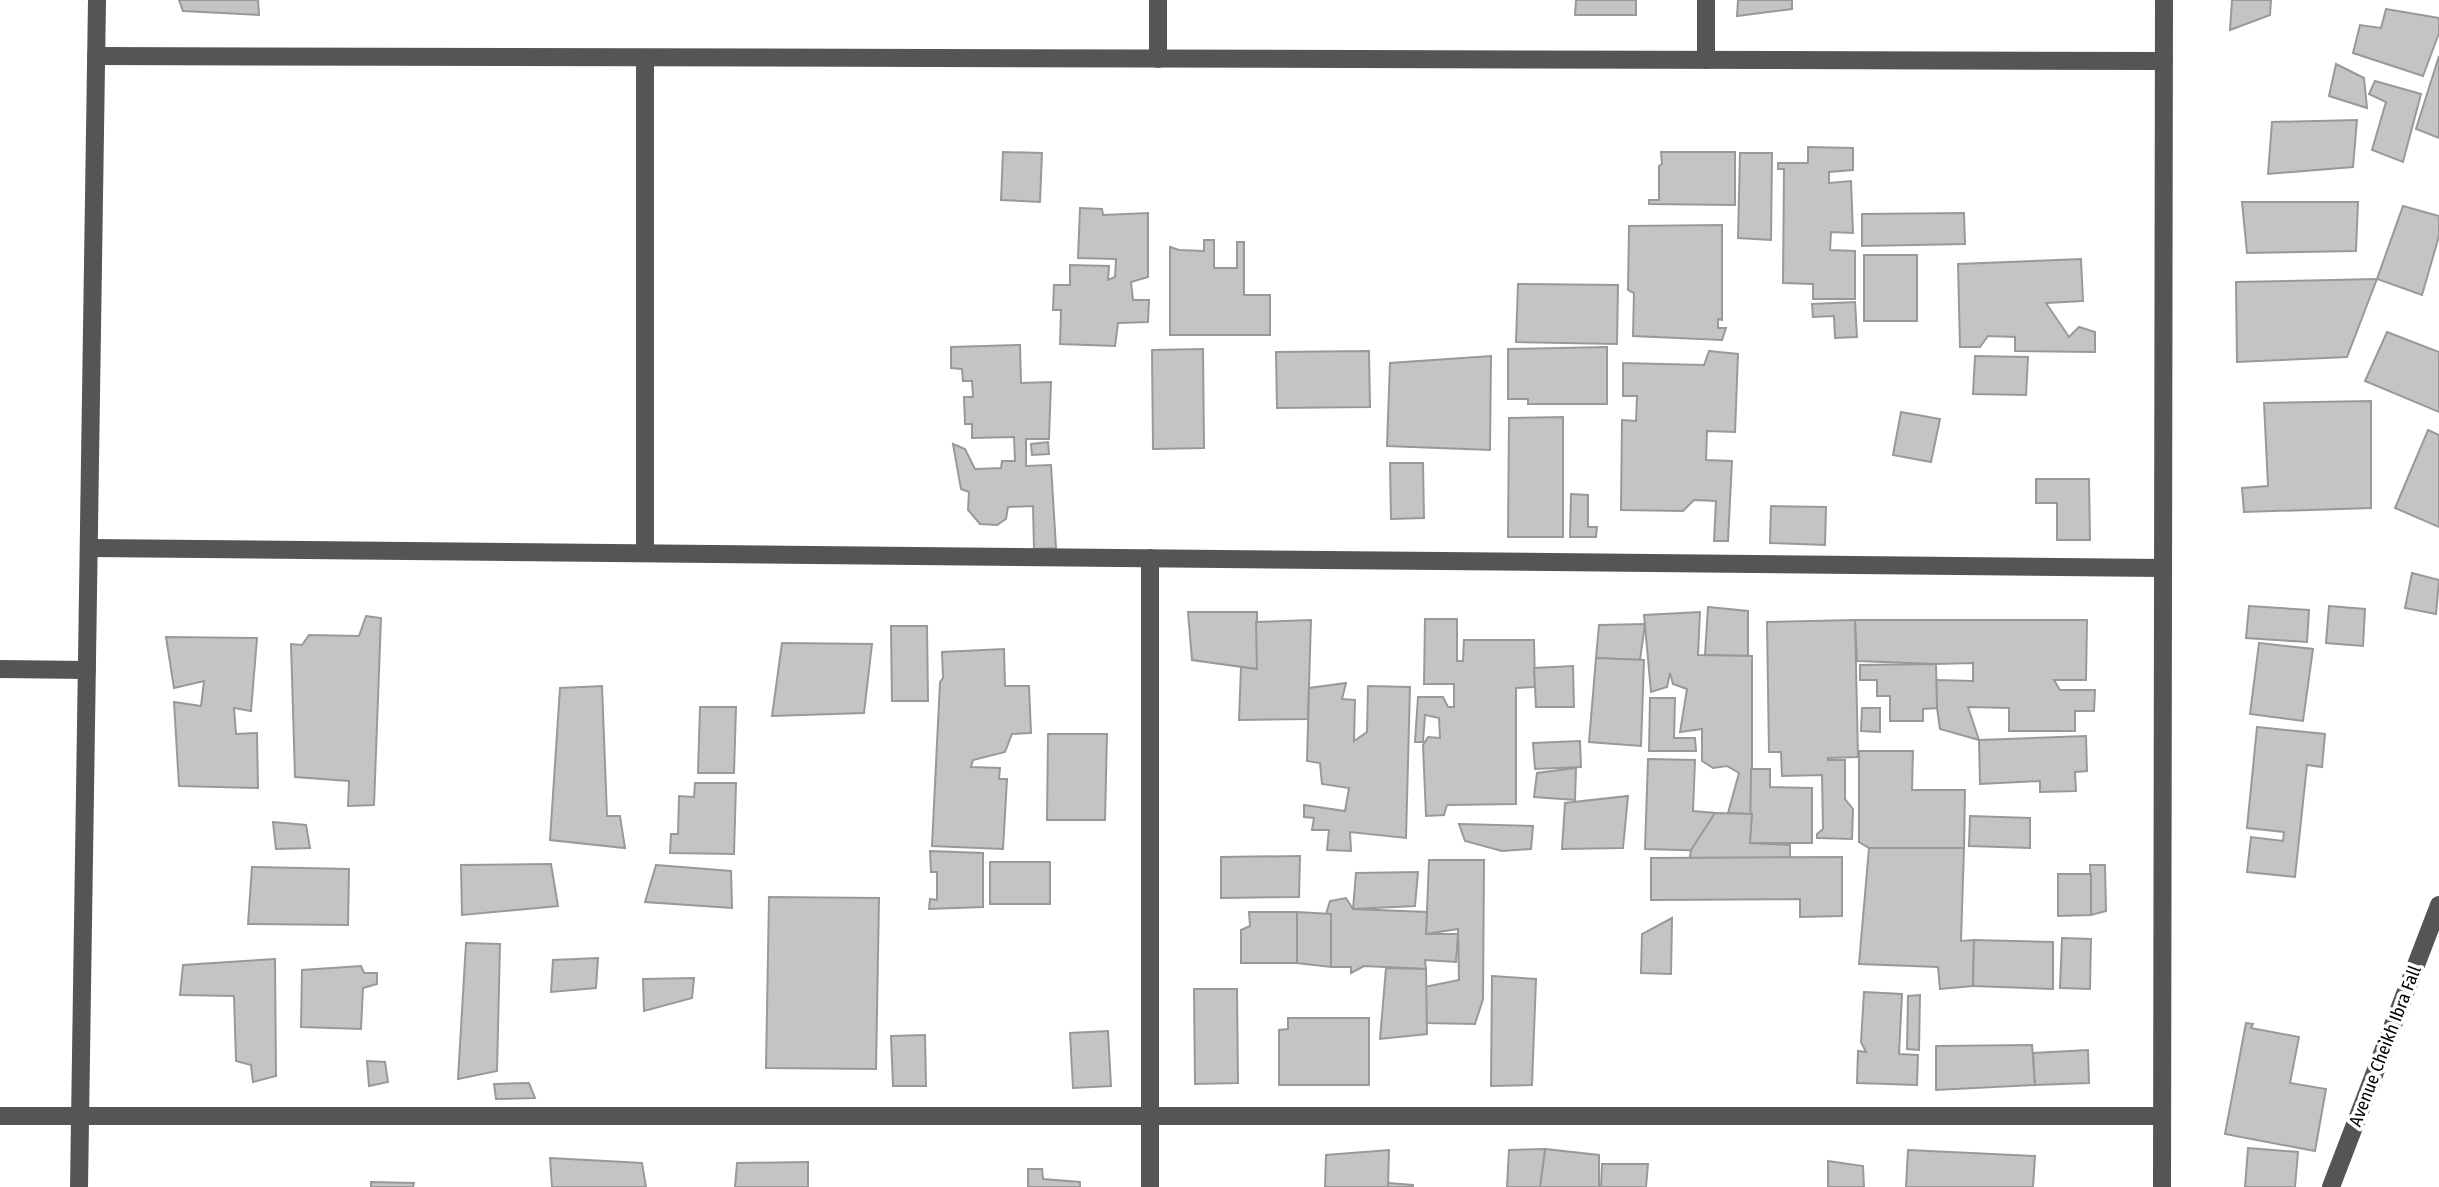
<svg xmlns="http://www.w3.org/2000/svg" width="2439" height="1187" viewBox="0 0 2439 1187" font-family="'Fira Sans Condensed',sans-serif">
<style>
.building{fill:#c4c4c4;stroke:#999;stroke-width:2}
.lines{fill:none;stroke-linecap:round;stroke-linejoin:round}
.minor{stroke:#555;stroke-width:18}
.labels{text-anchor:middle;stroke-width:7;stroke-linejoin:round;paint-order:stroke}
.street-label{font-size:18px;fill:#000;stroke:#fff}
</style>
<rect width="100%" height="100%" fill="#fff"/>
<g class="building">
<path d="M179 0H258L259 15 183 11Z"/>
<path d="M1576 0H1636V15H1575Z"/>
<path d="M1738 0H1792V9L1737 16Z"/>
<path d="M2232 0H2271L2270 15 2230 30Z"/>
<path d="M2386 9 2439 18V33L2423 76 2353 53 2360 25 2381 28Z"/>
<path d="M2439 56V138L2416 129Z"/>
<path d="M2336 64 2364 78 2367 108 2329 96Z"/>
<path d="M2375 81 2421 94 2403 162 2372 150 2386 102 2369 94Z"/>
<path d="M2357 120 2353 167 2268 174 2272 122Z"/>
<path d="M1808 147 1853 148V170L1829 172V183L1851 181 1853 233 1831 232 1830 250 1855 251V299H1813V284L1783 283 1784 169H1778V163H1808Z"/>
<path d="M1003 152 1042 153 1040 202 1001 200Z"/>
<path d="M1661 152H1735V205L1649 204V200H1659V166L1662 164Z"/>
<path d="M1740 153H1772L1771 240 1738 238Z"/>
<path d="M2242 202H2358L2356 251 2247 253Z"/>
<path d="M2403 206 2439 216V236L2422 295 2377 279Z"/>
<path d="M1080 208 1102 209 1103 215 1148 213V277L1131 282 1133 300H1149L1148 322 1118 323 1115 346 1060 344 1061 310H1053L1054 285H1070V265L1109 266 1108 280 1115 277 1116 259 1078 258Z"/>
<path d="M1964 213 1965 244 1862 246V214Z"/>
<path d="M1722 225V320L1718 319V328H1726L1722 340 1633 336 1634 293 1628 290 1629 226Z"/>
<path d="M1204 240H1214V268H1237V242H1244V295H1270V335H1170V247L1179 250 1204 251Z"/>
<rect x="1864" y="255" width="53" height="66"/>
<path d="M2081 259 2083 301 2046 303 2069 337 2079 327 2095 332V352L2015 351V337L1988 336 1980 347H1960L1958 264Z"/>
<path d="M2377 279 2347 357 2237 362 2236 282Z"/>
<path d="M1518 284 1618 285 1617 344 1516 342Z"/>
<path d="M1855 302 1857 337 1835 338 1834 316 1813 317 1812 304Z"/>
<path d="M2387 332 2439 352V412L2365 381Z"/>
<path d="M1020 345 1021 383 1051 382 1049 439H1026V466L1051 465 1056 548 1034 549 1033 506 1008 507 1006 519 997 525 980 524 968 510 969 492 961 489 953 444 965 449 975 469 1001 468 1002 461H1015L1014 437 972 438V424H965L964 397H973L972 381H963L962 369 951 368V347Z"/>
<path d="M1607 347V404H1528V399H1508V349Z"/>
<path d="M1203 349 1204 448 1153 449 1152 350Z"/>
<path d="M1369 351 1370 407 1277 408 1276 352Z"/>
<path d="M1709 351 1738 354 1735 432 1707 431 1706 460 1732 461 1728 541H1714L1716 501 1694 500 1683 511 1621 510 1622 420 1636 421 1637 396H1623V363L1704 365Z"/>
<path d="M1491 356 1490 450 1387 446 1390 363Z"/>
<path d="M1975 356 2028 357 2026 395 1973 394Z"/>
<path d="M2371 401V508L2244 512 2242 488 2268 486 2264 403Z"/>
<path d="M1901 412 1940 419 1931 462 1893 455Z"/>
<path d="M1563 417V537H1508L1509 418Z"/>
<path d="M2428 430 2439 435V527L2395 508Z"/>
<path d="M1048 442 1049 454 1032 455 1031 444Z"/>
<path d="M1390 463H1423L1424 518 1391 519Z"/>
<path d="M2036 479H2089L2090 540H2057V503H2036Z"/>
<path d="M1571 494 1588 495V527H1597L1596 537H1570Z"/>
<path d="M1771 506 1826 507 1825 545 1770 543Z"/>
<path d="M2412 573 2439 580 2436 614 2405 608Z"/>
<path d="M2249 606 2309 610 2307 642 2246 638Z"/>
<path d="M2329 606 2365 609 2363 646 2326 643Z"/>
<path d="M1708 607 1748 611V656L1705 655Z"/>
<path d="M1188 612H1257V669L1192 660Z"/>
<path d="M1700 612 1698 655 1752 656V814L1728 813 1739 773 1727 766 1713 768 1702 761V729L1680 732 1687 689 1673 684 1670 673 1667 687 1651 692 1644 615Z"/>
<path d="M366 616 381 618 374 805 348 806 349 781 295 777 291 644 302 645 309 635 359 636Z"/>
<path d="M1425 619H1457V661H1463L1464 640H1534L1535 687 1516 688V804L1447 805 1444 815 1426 816 1423 745 1428 737 1440 738 1439 718 1425 715 1423 742H1415L1418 697H1443L1448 707H1454V684H1424Z"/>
<path d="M1311 620 1308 719 1239 720 1241 667 1257 669 1256 622Z"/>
<path d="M1855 620 1858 757 1828 758V760H1845V799L1853 809 1852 839 1817 838V834L1823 829 1822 775 1782 776 1781 752H1769L1767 622Z"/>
<path d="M1855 620H2087L2086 680H2054L2060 690H2095L2094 711H2075V731H2009V708L1968 707 1979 740 1940 729 1937 708 1936 680 1973 681V663L1936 664 1857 661Z"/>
<path d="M1645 624 1640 660 1596 658 1599 625Z"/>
<path d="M891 626H927L928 701H892Z"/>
<path d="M166 637 257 638 251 711 234 708 236 734 257 733 258 788 179 786 174 702 201 706 204 681 174 688Z"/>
<path d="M782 643 872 644 864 713 772 716Z"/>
<path d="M2259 643 2313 649 2303 721 2250 714Z"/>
<path d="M1004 649 1005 686H1029L1031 733 1012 734 1005 752 973 760 971 767 1000 768 999 779H1007L1003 849 932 846 940 682 943 678 942 652Z"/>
<path d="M1596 658 1644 660 1641 746 1589 742Z"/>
<path d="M1936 664 1937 708 1923 709V721H1890V696H1877V680H1860V665Z"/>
<path d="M1573 666 1574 707H1536L1534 668Z"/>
<path d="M1346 683 1342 699 1355 700 1354 741 1367 732 1368 686 1410 687 1406 838 1350 832 1351 851 1327 850 1329 830H1312L1314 818 1304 817V805L1345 811 1349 788 1322 784 1320 763 1307 761 1309 688Z"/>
<path d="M602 686 607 816H620L625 848 550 840 560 688Z"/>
<path d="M1650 698H1675L1674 738H1695L1696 751H1649Z"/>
<path d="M700 707H736L734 773H698Z"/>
<path d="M1862 708H1880V732L1861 731Z"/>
<path d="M2257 727 2325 734 2322 767 2307 765 2295 877 2247 872 2251 837 2283 841 2284 832 2247 828Z"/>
<path d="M1048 734H1107L1105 820H1047Z"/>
<path d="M2086 736 2087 771 2075 772 2076 791 2040 792V781L1980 784 1979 740Z"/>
<path d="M1580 741 1581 767 1535 769 1533 743Z"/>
<path d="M1859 751H1913L1912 790H1965L1964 848H1869L1859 842Z"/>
<path d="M1648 759 1695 760 1693 811 1715 813 1714 851 1645 849Z"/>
<path d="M1576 768 1575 800 1534 797 1537 773Z"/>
<path d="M1751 769H1770V787L1812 788V843H1750Z"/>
<path d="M695 783H736L734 854 670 853 671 834H678L679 796 694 797Z"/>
<path d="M1628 796 1623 848 1562 849 1565 803Z"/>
<path d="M1715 813 1752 814 1750 843 1790 845V860L1751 864 1689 862 1691 850Z"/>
<path d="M1970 816 2030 818V848L1969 846Z"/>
<path d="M273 822 306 825 310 848 276 849Z"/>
<path d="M1459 824 1533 826 1531 849 1502 851 1465 841Z"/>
<path d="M1869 848H1964L1961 941 1974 940 1973 986 1940 989 1938 967 1859 964Z"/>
<path d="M930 851 983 853V907L929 909 930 899 937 900V872H931Z"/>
<path d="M1300 856 1299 897 1221 898V857Z"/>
<path d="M1842 857V916L1800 917V899L1651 900V858Z"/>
<path d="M1429 860H1484L1483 999 1475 1024 1425 1023 1424 987 1459 980 1458 929 1426 934Z"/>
<rect x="990" y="862" width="60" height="42"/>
<path d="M551 864 558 906 462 915 461 865Z"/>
<path d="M656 865 731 871 732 908 645 902Z"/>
<path d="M2090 865H2105L2106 911 2091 915Z"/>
<path d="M252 867 349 869 348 925 248 924Z"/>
<path d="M1418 872 1415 906 1353 909 1356 873Z"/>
<path d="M2058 874H2091V915L2058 916Z"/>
<path d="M769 897 879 898 876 1069 766 1068Z"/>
<path d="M1346 898 1353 909 1427 912 1426 934H1458L1456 962 1425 960 1426 969 1364 966 1351 973V967H1331V914H1326L1330 901Z"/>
<path d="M1249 912H1297V963H1241V930L1250 926Z"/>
<path d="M1297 912 1331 914V967L1297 963Z"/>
<path d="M1672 918 1671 974 1641 973 1642 934Z"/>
<path d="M2062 938 2091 939 2090 989 2060 988Z"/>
<path d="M1974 940 2053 942V989L1973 986Z"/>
<path d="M466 943 500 944 497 1071 458 1079Z"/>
<path d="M598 958 596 988 551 992 553 960Z"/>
<path d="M275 959 276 1076 253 1082 251 1065 236 1061 234 996 180 995 183 965Z"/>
<path d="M361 966 364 973H377V984L363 988 361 1029 301 1027 302 970Z"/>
<path d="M1386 968 1426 969 1427 1034 1380 1039Z"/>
<path d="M1492 976 1536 979 1532 1085 1491 1086Z"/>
<path d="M694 978 692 998 644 1011 643 979Z"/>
<path d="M1194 989H1237L1238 1083 1195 1084Z"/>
<path d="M1864 992 1902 994 1899 1054 1918 1055 1917 1085 1857 1083 1858 1051 1866 1052 1861 1042Z"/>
<path d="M1920 995 1919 1050 1907 1049 1908 996Z"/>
<path d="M1288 1018H1369V1085H1279V1030L1288 1029Z"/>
<path d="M2246 1023 2253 1024 2251 1028 2299 1037 2290 1083 2326 1089 2315 1151 2225 1134Z"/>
<path d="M1108 1031 1111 1086 1073 1088 1070 1033Z"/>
<path d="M925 1035 926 1086H893L891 1036Z"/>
<path d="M2032 1045 2035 1085 1936 1090V1046Z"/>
<path d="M2088 1050 2089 1083 2035 1085 2033 1053Z"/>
<path d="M367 1061 385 1062 388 1082 369 1086Z"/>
<path d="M529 1083 535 1098 496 1099 494 1084Z"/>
<path d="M2248 1148 2298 1152 2295 1187H2245Z"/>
<path d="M1545 1149 1599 1155V1187H1540Z"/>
<path d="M1545 1149 1540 1187H1507L1509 1150Z"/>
<path d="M1389 1150 1388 1187H1325L1326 1155Z"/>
<path d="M1908 1150 2035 1156 2033 1187H1906Z"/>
<path d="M550 1158 642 1163 646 1187H552Z"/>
<path d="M1828 1161 1863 1166 1864 1187H1828Z"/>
<path d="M808 1162V1187H735L737 1163Z"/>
<path d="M1602 1164H1648L1646 1187H1601Z"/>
<path d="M1028 1169H1042L1043 1179 1080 1182V1187H1028Z"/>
<path d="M371 1182 414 1183 413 1187H371Z"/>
<path d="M1388 1183 1413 1185V1187H1388Z"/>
</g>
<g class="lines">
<g class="minor">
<path d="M1706 0V60"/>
<path d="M96 56 2164 61"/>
<path d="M645 58V553"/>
<path d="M1158 59V0"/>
<path d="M89 548 2163 568"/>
<path d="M0 669 87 670"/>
<path d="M0 1116H2162"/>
<path d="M79 1187 97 0"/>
<path d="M1150 1187V558"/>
<path d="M2162 1187 2164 0"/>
<path d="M2331 1187 2439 905"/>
</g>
</g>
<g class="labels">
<g class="street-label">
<text transform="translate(2385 1046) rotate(-69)" y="6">Avenue Cheikh Ibra Fall</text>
</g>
</g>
</svg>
